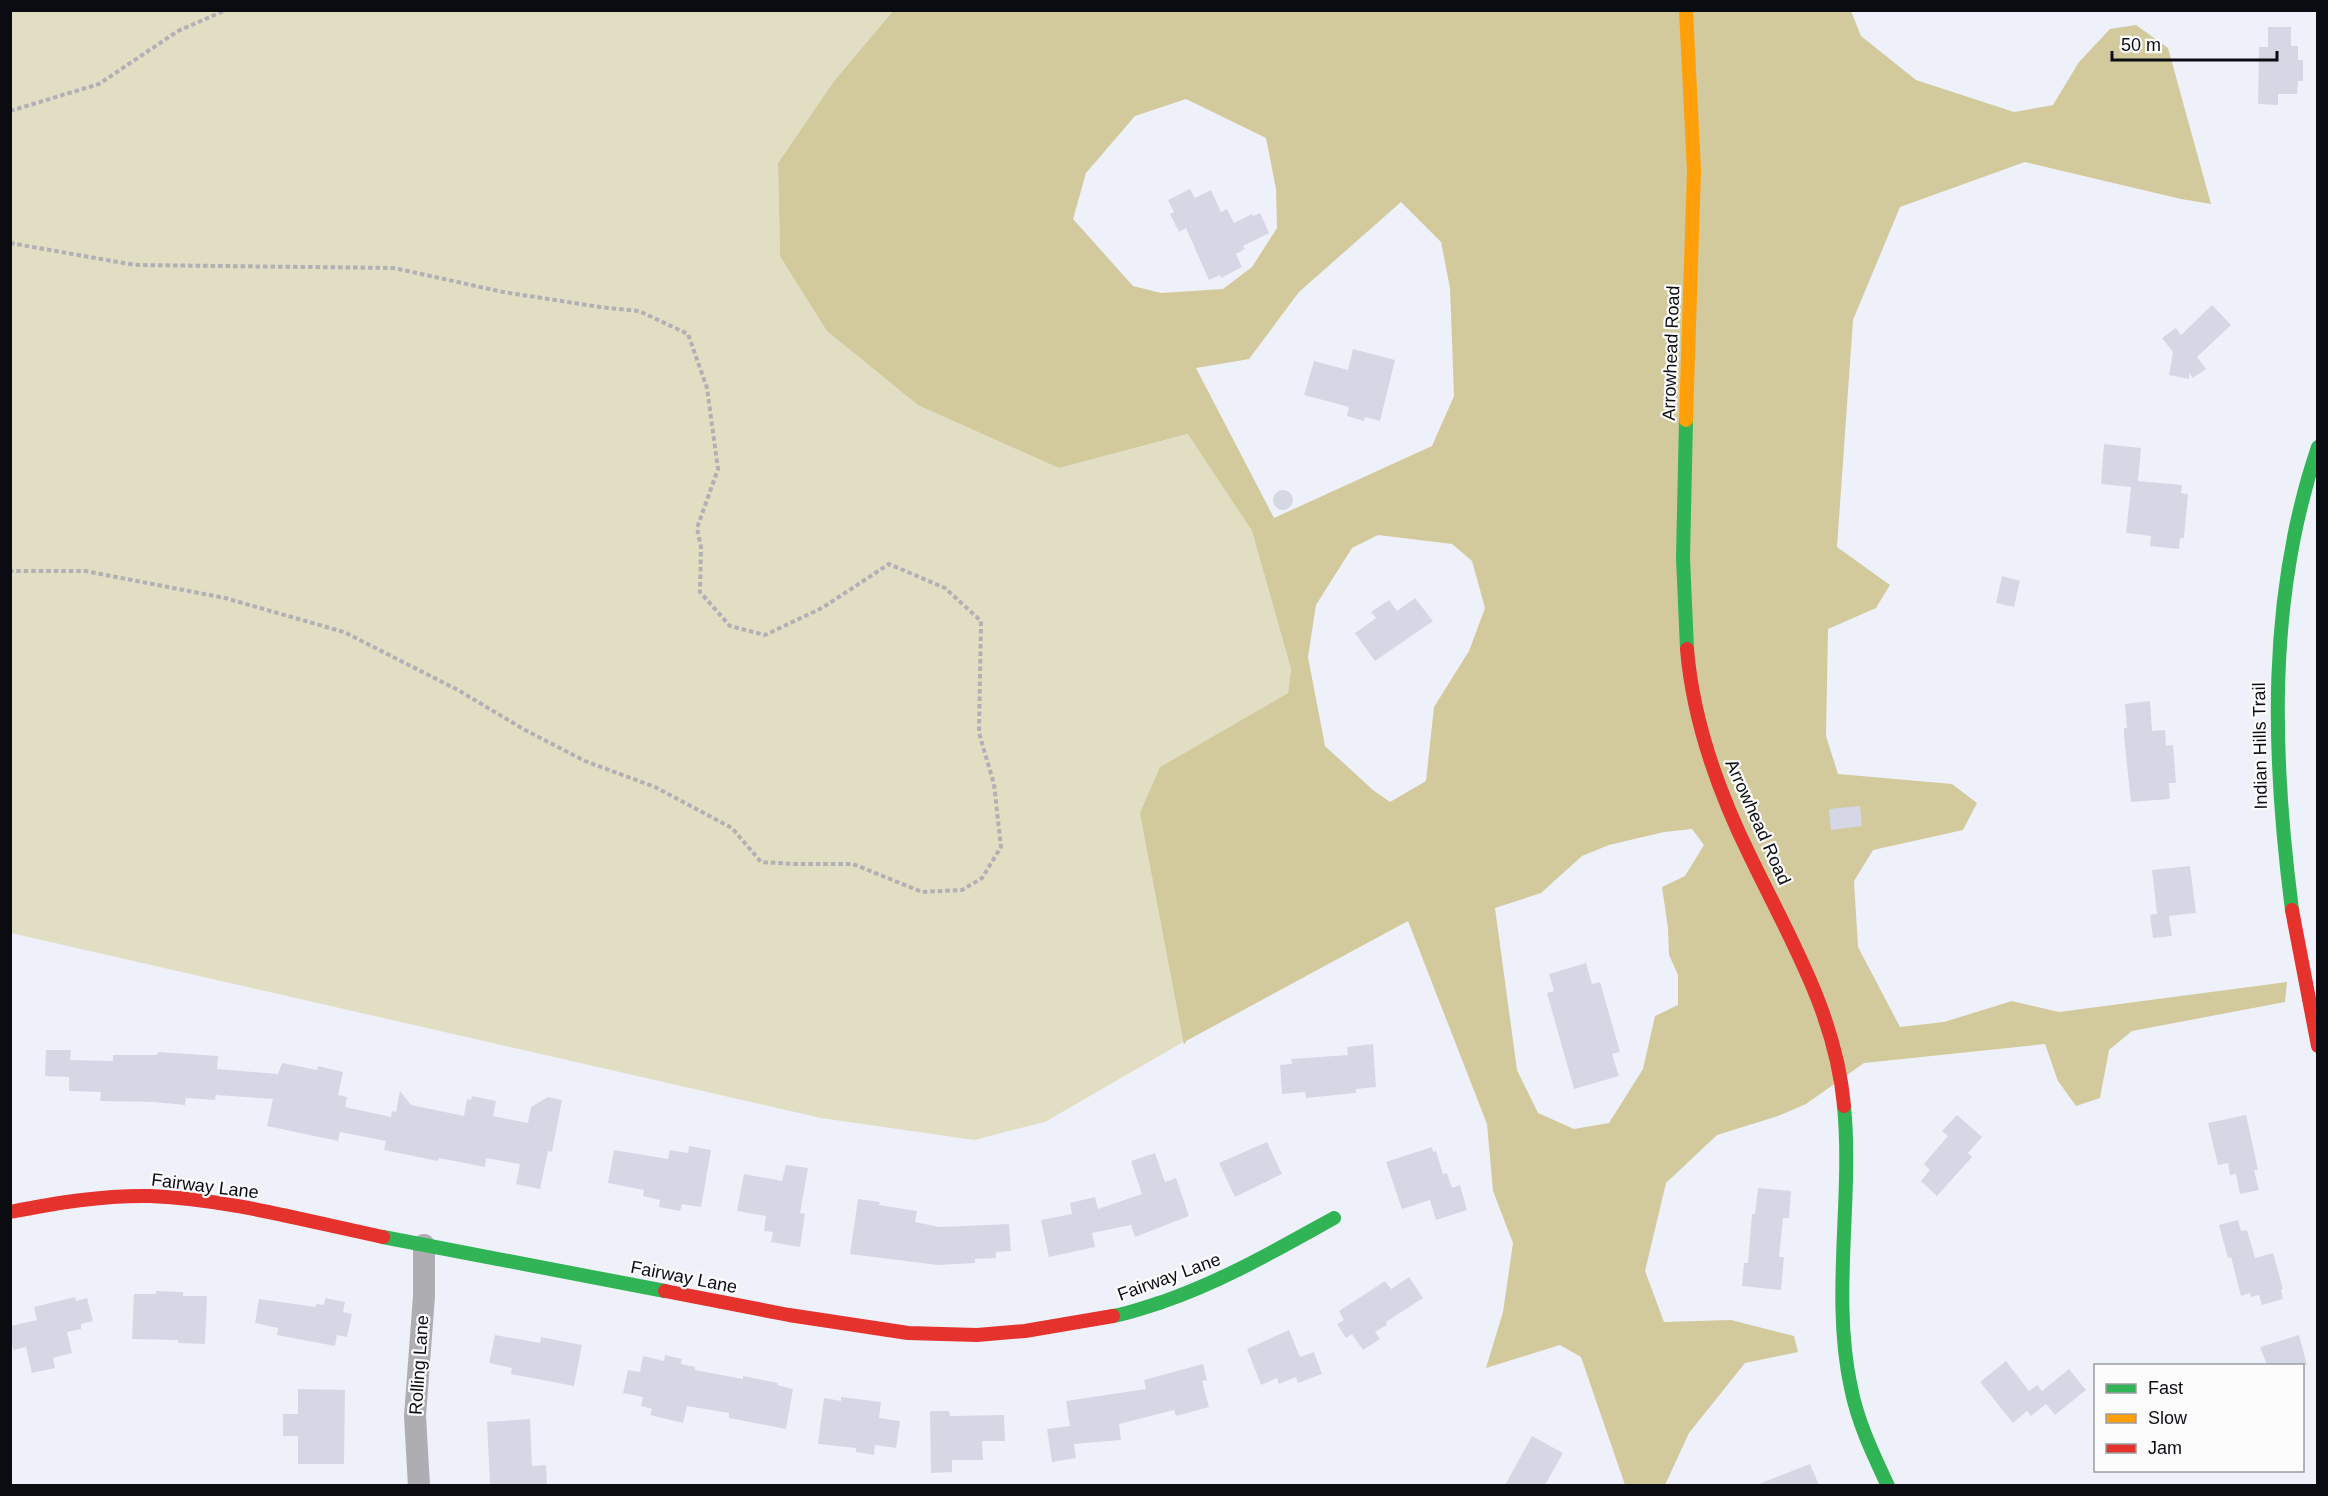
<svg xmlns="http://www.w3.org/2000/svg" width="2328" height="1496" viewBox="0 0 2328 1496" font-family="Arial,sans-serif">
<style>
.green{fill:#e2dec4}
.forest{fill:#d2ca9c;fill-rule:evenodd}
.building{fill:#d5d8e4}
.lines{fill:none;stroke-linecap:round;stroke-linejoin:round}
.path{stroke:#b0b0b5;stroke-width:4;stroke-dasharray:4.5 3;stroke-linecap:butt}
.street{stroke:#aeaeb2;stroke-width:22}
.fast{stroke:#30b455;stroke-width:14}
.slow{stroke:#ff9f0a;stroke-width:14}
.jam{stroke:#e5322d;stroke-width:14}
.labels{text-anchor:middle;stroke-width:4.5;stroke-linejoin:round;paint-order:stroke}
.street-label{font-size:18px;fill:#0b0c11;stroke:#fcfcfc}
</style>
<rect width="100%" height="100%" fill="#eff1fa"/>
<path class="green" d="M11 11H893L834 81 778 163 780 256 1059 468 1189 434 1252 531 1291 669 1288 693 1160 767 1185 1041 1045 1122 974 1140 821 1118 11 933Z"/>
<path class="forest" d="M893 11H1851L1861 36 1916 80 2014 112 2053 105 2079 62 2110 29 2136 25 2168 48 2211 204 2181 199 2025 162 1900 207 1853 320 1837 547 1890 585 1876 608 1828 629 1826 736 1838 774 1952 784 1977 803 1963 830 1873 850 1854 881 1858 947 1900 1027 1944 1022 2012 1001 2059 1012 2287 982 2285 1002 2132 1031 2109 1050 2100 1098 2076 1106 2058 1081 2045 1044 1864 1063 1806 1104 1778 1116 1717 1135 1666 1183 1645 1271 1664 1322 1731 1320 1794 1336 1798 1352 1745 1363 1689 1433 1665 1485H1625L1581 1357 1560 1345 1486 1368 1503 1312 1513 1243 1493 1191 1487 1124 1408 921 1186 1041 1184 1045 1140 813 1160 767 1288 693 1291 669 1252 531 1188 434 1059 468 918 405 827 331 780 256 778 163 834 81ZM1186 99 1266 138 1276 189 1277 228 1252 267 1223 289 1161 293 1133 286 1073 219 1086 173 1135 116ZM1401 202 1441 242 1450 288 1454 396 1432 446 1274 518 1196 368 1249 359 1299 292ZM1378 535 1452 544 1472 561 1485 608 1469 651 1434 707 1426 781 1390 802 1373 790 1325 746 1308 657 1316 605 1352 548ZM1692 829 1704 845 1685 876 1662 887 1668 928 1669 955 1678 975V1005L1655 1016 1643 1069 1609 1123 1574 1129 1538 1113 1517 1070 1495 908 1541 893 1582 856 1609 845 1664 832Z"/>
<g class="building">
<path d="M2268 27H2291V46H2298V60H2303V81H2298L2297 94H2278V105L2258 104 2259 47H2268Z"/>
<path d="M1190 189 1195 198 1211 190 1221 212 1227 209 1234 223 1252 214 1253 216 1260 213 1269 233 1243 246 1245 249 1236 254 1242 267 1221 278 1220 275 1209 280 1186 228 1179 232 1170 214 1174 212 1168 200Z"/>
<path d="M2212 305 2231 325 2197 357 2206 369 2193 378 2189 373V379L2169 375 2173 352 2162 338 2176 328 2181 335Z"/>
<path d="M1353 349 1395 360 1380 421 1365 417 1364 421 1347 416 1349 407 1304 395 1314 361 1348 370Z"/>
<path d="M2104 444 2141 448 2138 481 2182 485 2181 493 2188 494 2184 538H2180L2179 549 2150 546 2151 536 2126 533 2131 487 2101 484Z"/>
<circle cx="1283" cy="500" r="10"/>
<path d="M2002 576 2020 581 2014 607 1996 603Z"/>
<path d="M1415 598 1433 621 1375 661 1355 633 1376 618 1371 612 1389 600 1397 611Z"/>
<path d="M2150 701 2152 731 2165 730 2166 746 2173 745 2176 783H2169L2170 799 2131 802 2124 737V728H2127L2125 704Z"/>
<path d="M1860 806 1862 826 1831 830 1829 809Z"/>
<path d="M2190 866 2196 913 2169 916 2172 936 2153 938 2150 915 2157 914 2152 870Z"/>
<path d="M1586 963 1592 984 1600 982 1620 1052 1612 1054 1619 1076 1574 1089 1547 993 1554 991 1549 974Z"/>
<path d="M1373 1044 1376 1087 1356 1089V1093L1306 1098 1305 1092 1282 1094 1280 1065 1292 1064 1291 1059 1348 1055 1347 1047Z"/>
<path d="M46 1050H71L70 1060 113 1061V1055H157L158 1052 218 1056 217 1069 278 1074 282 1063 317 1070 318 1066 343 1072 338 1095 347 1097 345 1107 391 1117 392 1111 396 1112 400 1091 411 1105 464 1116 467 1099 471 1100 472 1096 496 1101 493 1116 528 1123 531 1107 548 1097 562 1100 552 1152 548 1151 540 1189 516 1184 520 1164 486 1158 485 1167 439 1158 438 1161 384 1150 386 1141 340 1132 338 1141 267 1126 273 1099 216 1095 215 1100 186 1098 185 1105 154 1102 100 1101 101 1092 69 1091V1077L45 1076Z"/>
<path d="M1957 1115 1982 1137 1968 1153 1972 1157 1937 1196 1921 1181 1930 1170 1924 1164 1948 1136 1942 1131Z"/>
<path d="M2246 1115 2258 1170H2254L2259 1190 2240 1194 2236 1174 2230 1175 2228 1163 2218 1165 2208 1123Z"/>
<path d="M1267 1142 1282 1174 1235 1197 1219 1163Z"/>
<path d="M689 1146 711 1150 701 1207 682 1204 680 1211 659 1207 660 1200 643 1196 644 1190 608 1183 614 1150 668 1159 670 1150 688 1153Z"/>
<path d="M1432 1147 1433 1152 1436 1151 1443 1174 1447 1173 1452 1188 1460 1185 1467 1210 1436 1220 1430 1200 1402 1209 1386 1162Z"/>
<path d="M1155 1153 1165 1182 1176 1178 1189 1216 1135 1237 1131 1225 1092 1233 1095 1247 1049 1257 1041 1220 1072 1214 1070 1203 1095 1197 1098 1209 1142 1194 1131 1161Z"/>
<path d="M786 1165 808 1168 800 1213 805 1214 800 1247 771 1242 773 1232 764 1231 766 1216 737 1211 744 1174 782 1181Z"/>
<path d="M1758 1188 1791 1191 1789 1218H1783L1779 1257H1784L1781 1290 1742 1286 1744 1263H1748L1752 1214H1755Z"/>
<path d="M858 1199 880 1202 879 1205 917 1211 915 1222 939 1227 1009 1224 1011 1251 996 1252V1258L975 1259V1263L938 1265 850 1254Z"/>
<path d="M2238 1220 2241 1231 2247 1230 2255 1258 2273 1253 2283 1289 2281 1290 2283 1299 2262 1305 2259 1295 2251 1297 2250 1293 2241 1296 2231 1257 2228 1258 2219 1225Z"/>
<path d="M1409 1277 1423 1298 1386 1322 1387 1325 1375 1332 1380 1339 1363 1350 1352 1334 1346 1338 1337 1324 1344 1320 1339 1311 1385 1281 1391 1289Z"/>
<path d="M156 1291 183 1292V1296H207L205 1344 178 1343V1340L132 1339 134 1294H156Z"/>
<path d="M75 1297 76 1301 87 1298 93 1321 81 1324V1329L67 1332 72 1353 53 1358 55 1368 32 1373 26 1347 13 1350 10 1326 37 1320 34 1307Z"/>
<path d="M325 1298 345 1302 343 1312 352 1314 347 1337 337 1335 335 1346 277 1335 278 1328 255 1323 259 1299 316 1307V1304L324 1305Z"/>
<path d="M1289 1330 1300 1357 1314 1352 1322 1374 1298 1383 1296 1377 1279 1384 1277 1378 1261 1385 1247 1349Z"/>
<path d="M495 1335 540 1343 541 1337 582 1345 574 1386 511 1374 512 1368 489 1363Z"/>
<path d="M2299 1335 2307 1365H2267L2260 1347Z"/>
<path d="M665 1355 682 1359 681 1364 695 1367V1370L743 1379V1376L778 1383 777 1385 793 1389 786 1429 729 1418V1413L687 1406 683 1423 650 1415 652 1409 641 1406 643 1397 623 1393 628 1370 640 1372 643 1356 664 1361Z"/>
<path d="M2006 1361 2029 1391 2037 1385 2042 1391 2069 1369 2086 1390 2055 1415 2046 1404 2031 1416 2027 1411 2013 1423 1980 1382Z"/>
<path d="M1203 1364 1207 1380 1202 1381 1209 1407 1176 1416 1174 1410 1119 1424 1121 1440 1074 1444 1076 1458 1052 1462 1047 1429 1070 1426 1066 1401 1146 1389 1144 1380Z"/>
<path d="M298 1389 345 1390 344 1464H298V1436H283V1414H298Z"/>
<path d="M841 1397 881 1402 879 1418 900 1421 896 1448 875 1445 874 1455 856 1452V1448L818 1444 824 1398 841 1401Z"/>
<path d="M930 1411H949L950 1416 1004 1415 1005 1441H982L983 1460H952V1472L931 1473Z"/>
<path d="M530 1419 532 1466 546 1465 547 1485H523V1484L490 1485 487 1422Z"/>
<path d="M1532 1436 1563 1453 1545 1485H1505Z"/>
<path d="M1810 1464 1819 1485H1759V1484Z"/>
</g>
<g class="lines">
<g class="path">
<path d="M10 111 99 84 178 31 226 10"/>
<path d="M10 243 135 265 394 268 503 292 600 307 639 311 688 334 707 388 718 469 697 528 701 547 700 592 730 626 765 635 822 608 889 564 945 588 981 621 979 733 994 784 1001 847 982 878 962 890 922 892 853 864H795L761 862 732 828 655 787 585 761 525 730 458 690 344 632 225 598 85 571H10"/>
</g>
<path class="street" d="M419 1486 415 1416 424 1296V1245"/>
<g class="fast">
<path d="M1686 420 1683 558 1687 649"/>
<path d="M2292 910C2272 755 2267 597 2318 447"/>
<path d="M1844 1106C1853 1199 1831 1296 1851 1388 1858 1423 1873 1454 1888 1486"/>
<path d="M383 1237 665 1291"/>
<path d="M1113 1316C1130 1313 1146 1307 1162 1302 1223 1281 1278 1249 1334 1218"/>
</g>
<path class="slow" d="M1686 10 1694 170 1686 420"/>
<g class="jam">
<path d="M1687 649C1693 721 1718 791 1750 856 1789 937 1836 1014 1844 1106"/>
<path d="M2292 910 2318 1046"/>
<path d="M10 1212C56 1203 103 1195 150 1196 229 1199 306 1221 383 1237"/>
<path d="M665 1291 789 1315 908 1333 977 1335 1025 1331 1113 1316"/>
</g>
</g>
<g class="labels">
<g class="street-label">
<text transform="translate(1671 353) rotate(-88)" y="6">Arrowhead Road</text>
<text transform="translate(2260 746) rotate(-91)" y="6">Indian Hills Trail</text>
<text transform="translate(1758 822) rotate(66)" y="6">Arrowhead Road</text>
<text transform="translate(205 1186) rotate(7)" y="6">Fairway Lane</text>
<text transform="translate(684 1277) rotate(11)" y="6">Fairway Lane</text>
<text transform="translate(1169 1277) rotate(-20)" y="6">Fairway Lane</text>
<text transform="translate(419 1365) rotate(-86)" y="6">Rolling Lane</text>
</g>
</g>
<rect width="2328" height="1496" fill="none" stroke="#0b0c11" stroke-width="24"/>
<rect x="2094" y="1364" width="210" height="108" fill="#fcfcfc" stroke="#9c9c9e" stroke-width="1.5"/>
<rect x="2106" y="1384" width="30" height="9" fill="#30b455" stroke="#9c9c9e" stroke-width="1.5"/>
<text x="2148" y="1394" font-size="18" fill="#0b0c11">Fast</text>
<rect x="2106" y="1414" width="30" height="9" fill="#ff9f0a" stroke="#9c9c9e" stroke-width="1.5"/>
<text x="2148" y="1424" font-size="18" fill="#0b0c11">Slow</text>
<rect x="2106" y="1444" width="30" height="9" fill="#e5322d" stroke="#9c9c9e" stroke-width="1.5"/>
<text x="2148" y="1454" font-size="18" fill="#0b0c11">Jam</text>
<path d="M2112 51v9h165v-9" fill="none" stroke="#0b0c11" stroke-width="3"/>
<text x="2121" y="51" font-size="18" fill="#0b0c11" stroke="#fcfcfc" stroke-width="4.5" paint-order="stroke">50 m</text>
</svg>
